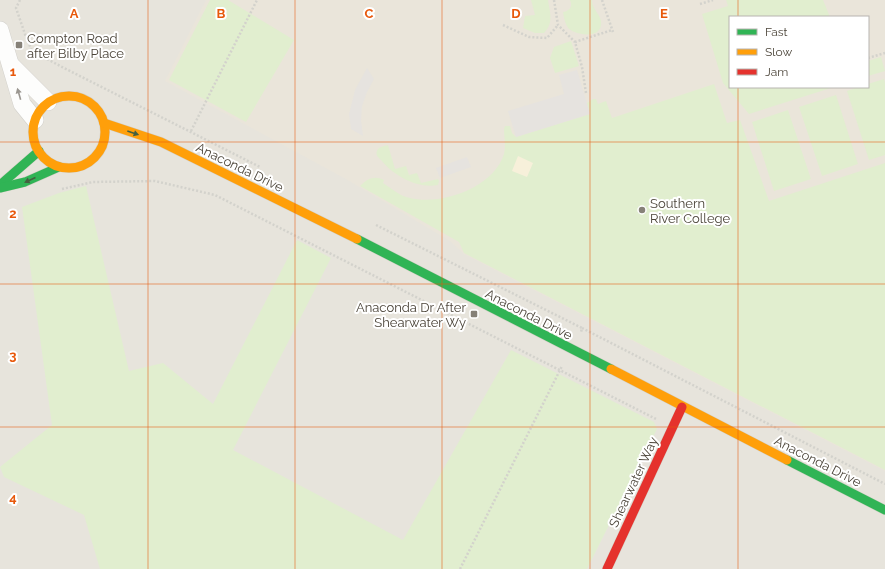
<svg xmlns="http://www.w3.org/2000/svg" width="885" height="569" viewBox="0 0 885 569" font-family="Raleway,sans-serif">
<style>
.residential{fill:#e7e4dc;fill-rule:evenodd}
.education{fill:#eae5da;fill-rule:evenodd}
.green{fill:#e1eecf}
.sand{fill:#f7f0da}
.parking{fill:#e6e3df}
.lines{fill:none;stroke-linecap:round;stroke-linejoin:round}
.street-casing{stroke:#d2d0cb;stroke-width:18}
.fast-casing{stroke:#d3cfc5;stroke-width:10}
.slow-casing{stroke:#d3cfc5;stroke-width:10}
.jam-casing{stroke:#d3cfc5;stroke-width:10}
.path{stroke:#d3d2cc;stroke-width:2.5;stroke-dasharray:2 2;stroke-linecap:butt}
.street{stroke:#fdfdfc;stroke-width:17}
.fast{stroke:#30b455;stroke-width:9}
.slow{stroke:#ff9f0a;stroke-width:9}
.jam{stroke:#e5322d;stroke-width:9}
.oneway{fill:#9b9791}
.oneway2{fill:#446040}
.grid{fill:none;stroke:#e8590c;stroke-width:1;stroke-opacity:0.55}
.poi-dot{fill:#868178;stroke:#fff;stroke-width:1.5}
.labels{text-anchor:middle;stroke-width:4;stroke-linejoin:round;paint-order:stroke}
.poi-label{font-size:13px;fill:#4b4439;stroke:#fff;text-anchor:start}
.street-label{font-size:13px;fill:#4b4439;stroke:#fff}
.grid-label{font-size:13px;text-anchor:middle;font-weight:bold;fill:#e8590c;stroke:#fff;stroke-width:4;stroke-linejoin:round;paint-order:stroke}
</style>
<rect width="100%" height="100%" fill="#f4f2ee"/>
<path class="residential" d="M0 0H885V569H0ZM730 17H868V87H730Z"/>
<path class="education" d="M206 0H885V471L464 254 450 241 346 179 165 81ZM730 17H868V87H730Z"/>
<g class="green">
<path d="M210 0H228L294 40 246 122 169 80Z"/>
<path d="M531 0H548C550 13 554 23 544 33H535L523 28 525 16 535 15Z"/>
<path d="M570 0H592C592 10 603 16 601 25 599 39 577 35 569 29 565 24 564 18 563 12 570 11 573 6 570 0Z"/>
<path d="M726 0H823L830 17H730V87H834L749 114 723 83 702 14 728 6Z"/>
<path d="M571 41 579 66 555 73 550 58 554 47Z"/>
<path d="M881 57 885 71 868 76V61Z"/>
<path d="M884 79 885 83V155L869 160 847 91 858 87H868V84Z"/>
<path d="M714 84 727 123 740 120 769 201 885 163V470L464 253 459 242 360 186C367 179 374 175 384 180L383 183C392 189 400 196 410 198 442 206 494 187 504 154 506 146 504 136 504 129L505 126H510L512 133 516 137 590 114 587 103 593 99H596L598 104 606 101 612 118Z"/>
<path d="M836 95 858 164 822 176 799 107Z"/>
<path d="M788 110 811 179 774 191 752 122Z"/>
<path d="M388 145 395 169 406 166 409 175 417 173 421 183 438 179 439 181 438 185C418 189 394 176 382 161 379 158 375 155 377 151 378 147 384 146 388 145Z"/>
<path d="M86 186 129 371 163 363 213 404 297 240 331 258 233 450 403 540 511 350 654 422 657 429 587 569H100L84 515 4 477 0 467 52 425 22 207 59 193Z"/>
</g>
<path class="sand" d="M518 156 533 163 527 177 512 171Z"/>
<g class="parking">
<path d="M367 68 374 79 367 92 362 106 361 120 363 136 351 129 349 114 355 90Z"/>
<path d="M577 70 590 114 516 137 508 111 564 94 559 75Z"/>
<path d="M467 157 471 167 440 178 436 168Z"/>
</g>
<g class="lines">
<defs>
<g id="street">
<path d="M0 30 22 104 35 120"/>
<path d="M12 66 48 102"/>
</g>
<g id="fast">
<path d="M0 185 39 151"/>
<path d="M0 188 25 182 59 167"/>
<path d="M357 239 611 369"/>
<path d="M787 460 885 510"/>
</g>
<g id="slow">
<circle cx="69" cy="132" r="36"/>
<path d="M104 123 161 142 357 239"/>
<path d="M611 369 787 460"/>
</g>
<path id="jam" d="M607 569 682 407"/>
</defs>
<use href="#street" class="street-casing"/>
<use href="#fast" class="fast-casing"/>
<use href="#slow" class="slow-casing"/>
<use href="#jam" class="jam-casing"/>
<g class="path">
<path d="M20 0 16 8 26 37 32 51 64 68 260 167"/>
<path d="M554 0 558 25 575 42"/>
<path d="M602 0 613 32"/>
<path d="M700 4 713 0"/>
<path d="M503 25 529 37 547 38 558 25"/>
<path d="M868 58 885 53"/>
<path d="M586 93 582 67 575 42 612 30"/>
<path d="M191 131 257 0"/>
<path d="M62 189 93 182 155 181 215 195 656 419"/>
<path d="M376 225 582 328 581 332"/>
<path d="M582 328 885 484"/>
<path d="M460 569 562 366"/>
</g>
<use href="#street" class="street"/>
<use href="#fast" class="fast"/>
<use href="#slow" class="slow"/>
<use href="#jam" class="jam"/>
</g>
<defs><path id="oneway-solid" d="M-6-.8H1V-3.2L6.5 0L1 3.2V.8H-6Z"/></defs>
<use class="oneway" href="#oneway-solid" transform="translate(19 94) rotate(-106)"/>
<g class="oneway2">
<use href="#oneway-solid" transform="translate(133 133) rotate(19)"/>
<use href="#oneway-solid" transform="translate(30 180) rotate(156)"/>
</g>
<path class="grid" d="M148 0V569M295 0V569M442 0V569M590 0V569M738 0V17M738 87V569M0 142H885M0 284H885M0 427H885"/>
<g class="poi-dot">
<rect x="15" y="41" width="8" height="8" rx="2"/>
<circle cx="642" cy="210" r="4"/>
<rect x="470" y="310" width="8" height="8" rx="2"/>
</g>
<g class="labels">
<g class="poi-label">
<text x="27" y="43">Compton Road<tspan x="27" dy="15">after Bilby Place</tspan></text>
<text x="650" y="208">Southern<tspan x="650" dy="15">River College</tspan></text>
<text x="466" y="312" text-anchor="end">Anaconda Dr After<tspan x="466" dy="15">Shearwater Wy</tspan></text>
</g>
<g class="street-label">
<text transform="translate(240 167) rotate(26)" y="5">Anaconda Drive</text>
<text transform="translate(529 314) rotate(27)" y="5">Anaconda Drive</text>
<text transform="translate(818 461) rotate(27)" y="5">Anaconda Drive</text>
<text transform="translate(633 482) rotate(-65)" y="5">Shearwater Way</text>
</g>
</g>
<g class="grid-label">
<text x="74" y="18">A</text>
<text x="221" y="18">B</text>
<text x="369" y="18">C</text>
<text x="516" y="18">D</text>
<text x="664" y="18">E</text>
<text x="13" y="76">1</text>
<text x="13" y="218">2</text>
<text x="13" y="360">3</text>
<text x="13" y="502">4</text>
</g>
<rect x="729" y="16" width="140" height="72" fill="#ffffff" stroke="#b7b4b0"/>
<rect x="737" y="29" width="20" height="6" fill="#30b455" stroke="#b7b4b0"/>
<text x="765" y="36" font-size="12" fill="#4b4439">Fast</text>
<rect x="737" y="49" width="20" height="6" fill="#ff9f0a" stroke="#b7b4b0"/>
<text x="765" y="56" font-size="12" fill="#4b4439">Slow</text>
<rect x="737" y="69" width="20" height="6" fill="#e5322d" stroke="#b7b4b0"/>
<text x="765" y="76" font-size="12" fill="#4b4439">Jam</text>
</svg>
